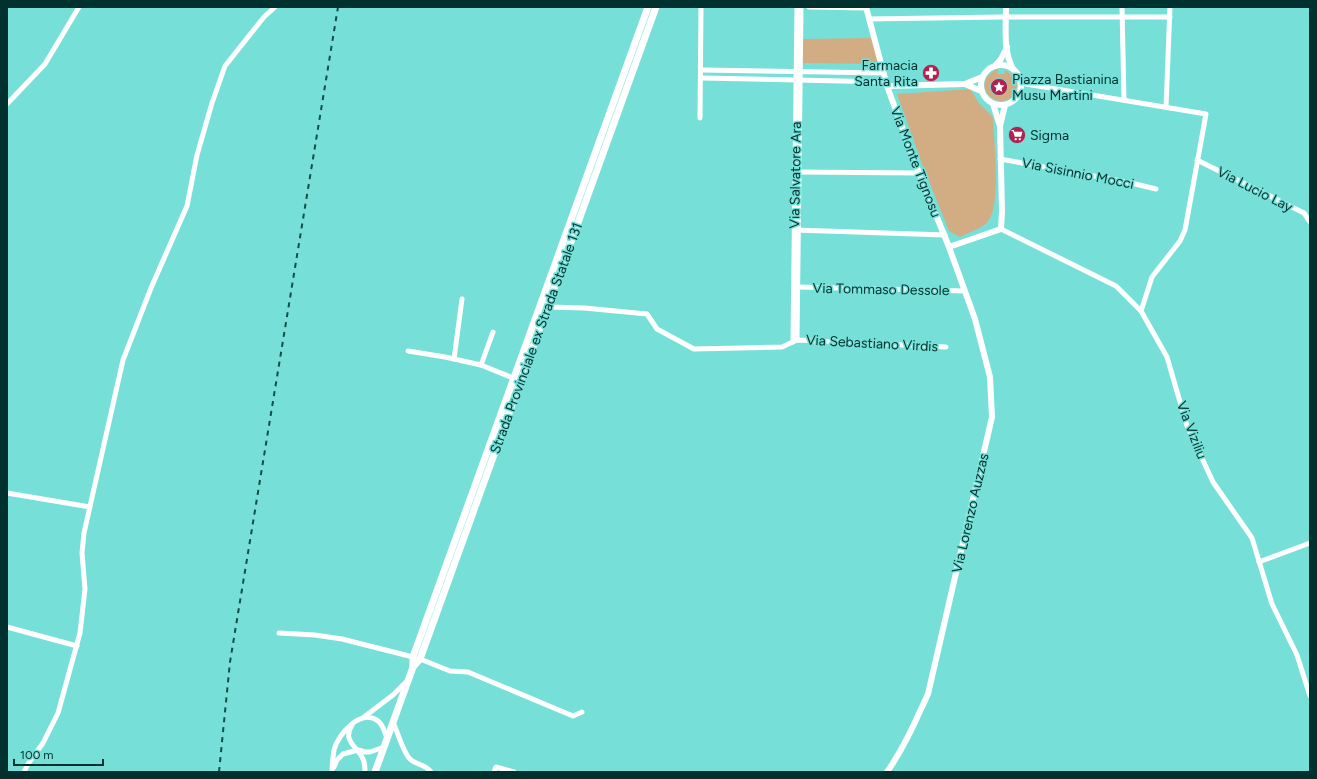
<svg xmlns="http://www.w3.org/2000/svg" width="1317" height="779" viewBox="0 0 1317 779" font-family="Figtree,sans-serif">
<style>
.grass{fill:#d2ad84}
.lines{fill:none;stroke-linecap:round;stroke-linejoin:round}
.minor{stroke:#fff;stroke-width:5}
.tertiary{stroke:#fff;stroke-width:6}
.secondary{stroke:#fff;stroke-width:7}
.rail{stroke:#124c49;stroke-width:2;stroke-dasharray:5 5;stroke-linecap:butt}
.labels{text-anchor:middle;stroke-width:3;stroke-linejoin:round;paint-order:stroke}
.poi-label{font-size:14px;fill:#00312f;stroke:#76e0d8;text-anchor:start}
.street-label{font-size:14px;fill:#00312f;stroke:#76e0d8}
</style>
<rect width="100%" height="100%" fill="#76e0d8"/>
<g class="grass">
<path d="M874 38 881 64 800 63 801 39Z"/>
<path d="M998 69V74H1004L1005 70C1015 76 1021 84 1013 95 1001 111 975 92 988 76 992 72 994 70 998 69Z"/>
<path d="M970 89C974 94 976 99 979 103 984 109 989 111 993 118 994 140 1001 203 989 220 983 229 969 232 960 237L949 231 922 164 897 94Z"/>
</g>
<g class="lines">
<g class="minor">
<path d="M809 7 866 8"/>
<path d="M1122 7 1124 100"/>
<path d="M869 19 1001 17H1170"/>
<path d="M701 70 884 73"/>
<path d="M701 78 886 82"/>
<path d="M1020 83 1206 114 1185 230 1180 241 1152 277 1141 311"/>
<path d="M7 104 45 64 79 7"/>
<path d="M1166 107 1170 7"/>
<path d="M700 118 701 7"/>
<path d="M1000 159 1127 182 1156 189"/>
<path d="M1197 160 1304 213 1310 222"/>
<path d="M796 172 919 173"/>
<path d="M1001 229 1116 286 1141 311 1167 357 1187 426 1213 482 1252 538 1272 604 1297 655 1310 696"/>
<path d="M795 230 945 235"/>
<path d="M798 287 965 291"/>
<path d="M547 307 584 308 647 314 657 329 694 349 782 347 797 340 946 347"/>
<path d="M797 340 801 7"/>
<path d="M793 342 797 7"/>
<path d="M408 351 445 357 481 365 513 378"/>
<path d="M454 359 462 299"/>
<path d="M481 365 493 332"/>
<path d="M7 493 90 507"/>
<path d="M1259 562 1310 543"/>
<path d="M7 627 77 646"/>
<path d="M279 633 315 635 342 639 413 657"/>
<path d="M420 659 450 671 468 672 573 716 582 712"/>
<path d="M364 717 393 695 407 681"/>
<path d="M393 722C397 731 404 754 410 759 416 765 425 764 431 772"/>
<path d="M352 725C342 741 357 746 363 759 365 763 365 768 365 772"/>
<path d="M334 767 337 760 343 754 358 750 365 752H370L384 747"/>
<path d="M24 772 28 764 43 743 58 713 80 633 85 589 82 553 84 533 123 360 151 288 187 206 197 155 212 103 225 66 264 17 275 7"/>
<path d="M332 772C332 765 333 757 334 750 338 734 361 708 378 721 383 725 385 732 387 738"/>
<path d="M494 772 496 767 514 772"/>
</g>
<g class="tertiary">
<path d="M866 7 887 86 919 173 949 247 975 319 990 377 992 417 928 694C916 720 904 748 887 772"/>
<path d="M1006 7C1006 27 1003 51 1013 69"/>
<circle cx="1001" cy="85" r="20"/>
<path d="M995 66 1001 59 1007 47"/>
<path d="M965 84 981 91"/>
<path d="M887 86 965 84 982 77"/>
<path d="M1000 126 1005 105"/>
<path d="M949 247 1001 229 1002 211 1000 126 993 104"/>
</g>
<g class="secondary">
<path d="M413 667 420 659 656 7"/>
<path d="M375 772 413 667V657L648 7"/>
</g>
<path class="rail" d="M219 772 230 662 338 7"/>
</g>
<defs>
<symbol id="pharmacy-disc" viewBox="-11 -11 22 22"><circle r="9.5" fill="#b2214e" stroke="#76e0d8"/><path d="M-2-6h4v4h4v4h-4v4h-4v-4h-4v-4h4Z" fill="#fff"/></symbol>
<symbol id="sight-disc" viewBox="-11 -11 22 22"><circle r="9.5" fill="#b2214e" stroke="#76e0d8"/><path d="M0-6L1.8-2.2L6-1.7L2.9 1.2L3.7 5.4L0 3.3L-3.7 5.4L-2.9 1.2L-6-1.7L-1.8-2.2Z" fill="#fff"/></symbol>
<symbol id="supermarket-disc" viewBox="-11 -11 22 22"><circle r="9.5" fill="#b2214e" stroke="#76e0d8"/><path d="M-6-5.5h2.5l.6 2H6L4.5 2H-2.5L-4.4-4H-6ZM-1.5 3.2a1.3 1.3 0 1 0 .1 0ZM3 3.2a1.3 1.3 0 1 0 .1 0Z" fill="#fff"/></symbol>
</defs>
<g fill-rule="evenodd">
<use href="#pharmacy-disc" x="921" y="63" width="20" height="20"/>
<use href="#sight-disc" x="989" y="77" width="20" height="20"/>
<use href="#supermarket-disc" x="1007" y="125" width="20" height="20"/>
</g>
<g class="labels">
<g class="poi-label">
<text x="918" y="70" text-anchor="end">Farmacia<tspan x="918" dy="16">Santa Rita</tspan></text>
<text x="1012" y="84">Piazza Bastianina<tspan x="1012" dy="16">Musu Martini</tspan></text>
<text x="1030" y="140">Sigma</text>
</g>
<g class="street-label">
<text transform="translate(916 162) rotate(69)" y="5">Via Monte Tignosu</text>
<text transform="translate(1078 173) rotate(11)" y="5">Via Sisinnio Mocci</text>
<text transform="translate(795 175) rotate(-89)" y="5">Via Salvatore Ara</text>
<text transform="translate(1255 189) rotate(27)" y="5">Via Lucio Lay</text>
<text transform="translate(881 289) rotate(1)" y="5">Via Tommaso Dessole</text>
<text transform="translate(536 338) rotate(-70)" y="5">Strada Provinciale ex Strada Statale 131</text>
<text transform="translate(872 343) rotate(3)" y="5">Via Sebastiano Virdis</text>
<text transform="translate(1192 430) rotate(69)" y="5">Via Viziliu</text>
<text transform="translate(970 513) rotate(-77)" y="5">Via Lorenzo Auzzas</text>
</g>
</g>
<rect width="1317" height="779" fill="none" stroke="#00312f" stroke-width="16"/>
<path d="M14 759v6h89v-6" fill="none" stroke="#00312f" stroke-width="2"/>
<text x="20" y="759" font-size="12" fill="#00312f" stroke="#76e0d8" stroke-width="3" paint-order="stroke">100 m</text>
</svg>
